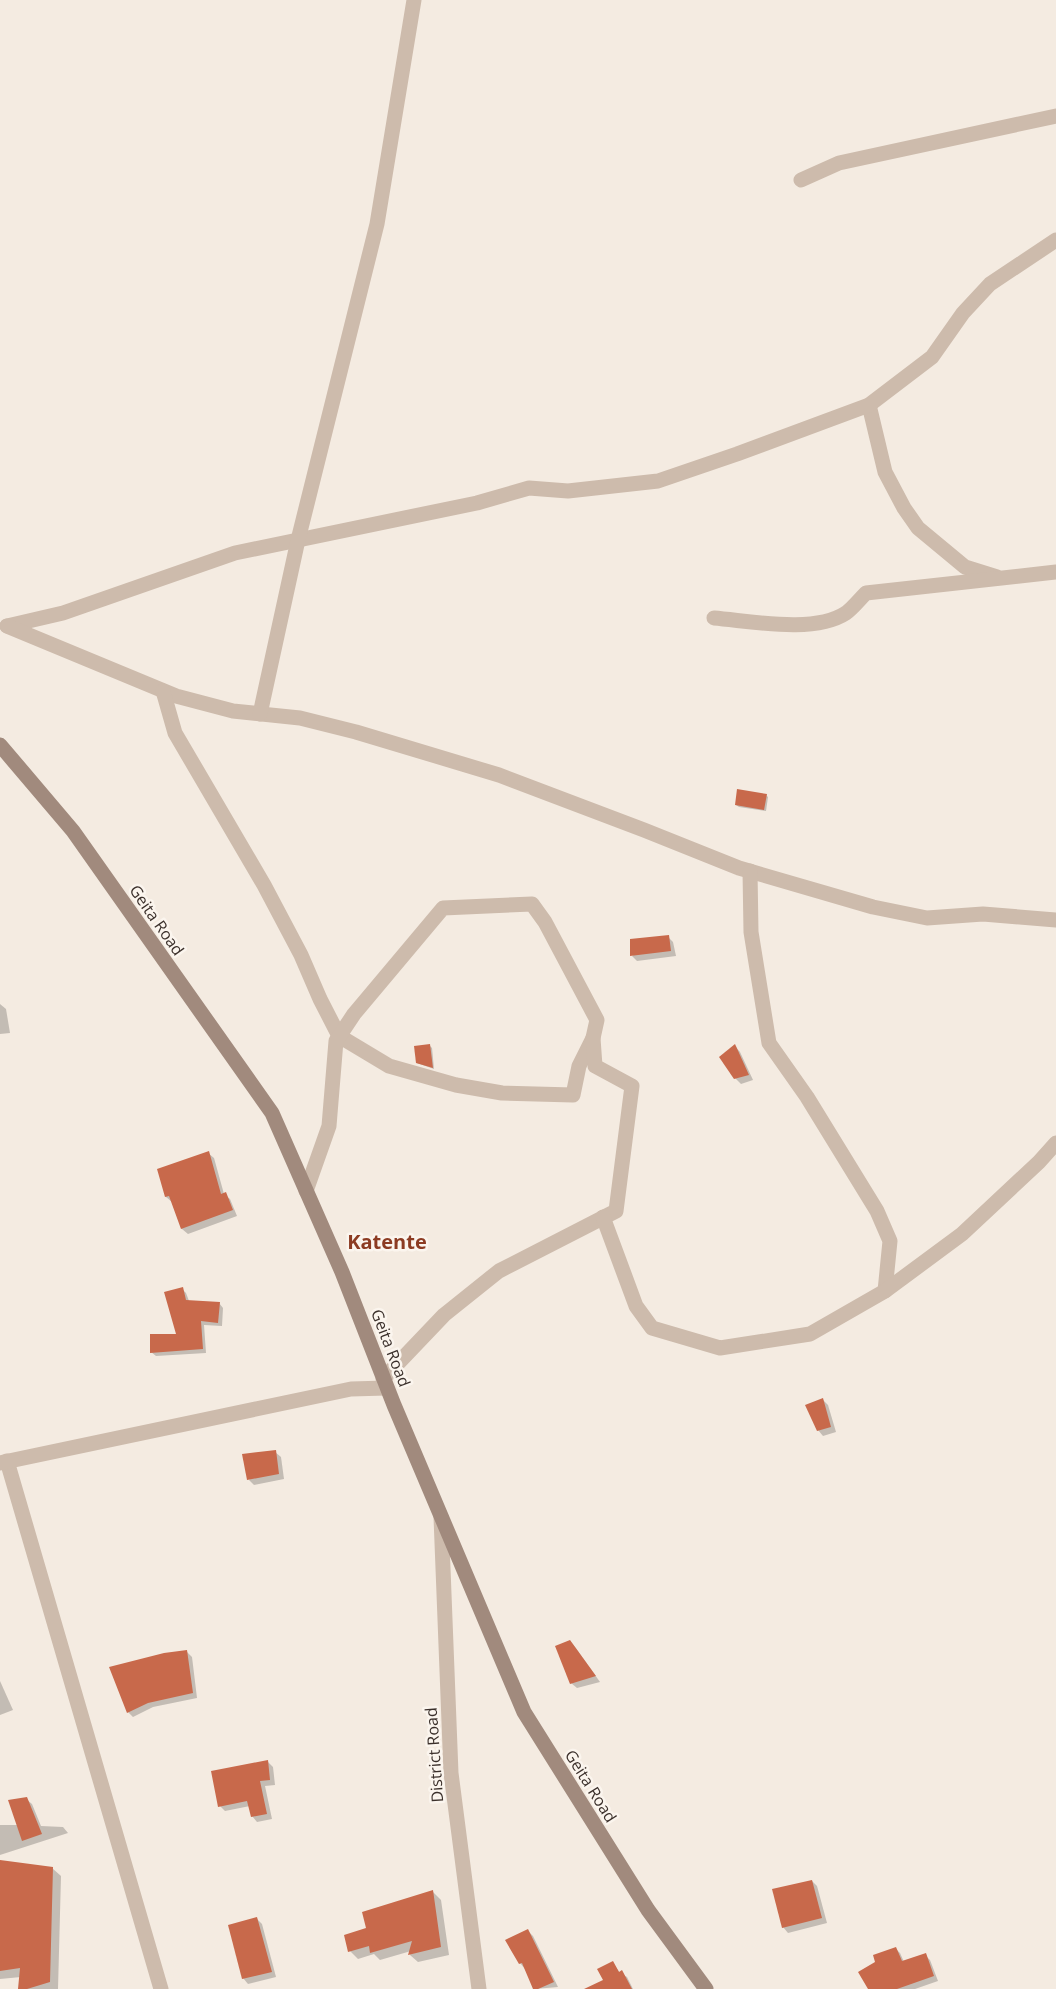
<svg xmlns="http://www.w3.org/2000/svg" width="1056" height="1989" viewBox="0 0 1056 1989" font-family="'Open Sans',sans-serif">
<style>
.shadow{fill:#0003}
.building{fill:#c8694b}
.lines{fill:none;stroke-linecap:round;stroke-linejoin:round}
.minor{stroke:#cdbbac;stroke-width:15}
.tertiary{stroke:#cdbbac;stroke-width:15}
.secondary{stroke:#a18a7d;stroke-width:15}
.labels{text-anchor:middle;stroke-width:5;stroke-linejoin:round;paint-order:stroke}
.street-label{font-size:16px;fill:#3b302b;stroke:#fbf5ee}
.quarter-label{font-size:20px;font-weight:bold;fill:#8c3b22;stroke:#fbf5ee}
</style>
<rect width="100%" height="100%" fill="#f4ebe1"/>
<g class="shadow">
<path d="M766 795 768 797 766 811 739 807 736 805Z"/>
<path d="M668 937 673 942 676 956 637 961 632 956Z"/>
<path d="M0 1004 6 1009 10 1033 0 1034Z"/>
<path d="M430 1046 432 1048 434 1069 417 1063Z"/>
<path d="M735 1046 740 1052 753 1080 741 1084 735 1078Z"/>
<path d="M208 1153 214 1158 224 1194 230 1199 237 1216 188 1234 182 1229 172 1202 166 1197 159 1170Z"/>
<path d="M182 1289 186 1293 189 1301 219 1303 223 1308 222 1326 204 1325 206 1353 156 1356 151 1352 178 1335Z"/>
<path d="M823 1400 828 1405 836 1432 823 1436 818 1430Z"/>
<path d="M275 1452 281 1457 284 1479 254 1485 249 1480Z"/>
<path d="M570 1641 575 1647 600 1682 577 1688 571 1683Z"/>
<path d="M187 1652 192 1657 197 1698 153 1707 133 1717 128 1712Z"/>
<path d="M0 1681 13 1710 0 1715Z"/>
<path d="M268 1762 273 1767 275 1785 265 1786 272 1819 257 1822 252 1816 250 1806 225 1811 220 1806Z"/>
<path d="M26 1799 32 1804 41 1826 63 1827 68 1833 0 1855V1825H18Z"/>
<path d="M52 1868 61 1876 58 1989H20L21 1977 0 1979V1902Z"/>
<path d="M812 1881 817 1886 827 1923 788 1933 783 1927Z"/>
<path d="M433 1892 441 1900 449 1955 418 1962 410 1955 411 1951 380 1960 374 1954 358 1959 350 1951 367 1929Z"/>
<path d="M257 1919 262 1924 276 1977 248 1984 243 1978Z"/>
<path d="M528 1931 533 1936 558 1987 535 1989 525 1969 520 1963Z"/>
<path d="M895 1948 900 1953 904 1962 925 1955 930 1960 938 1981 915 1989H870Z"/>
<path d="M613 1963 620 1973 627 1977 633 1989H609Z"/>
</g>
<g class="building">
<path d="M737 789 767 794 764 810 735 805Z"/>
<path d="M669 935 671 951 630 956V939Z"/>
<path d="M430 1044 433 1068 416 1063 414 1046Z"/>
<path d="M735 1044 749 1075 734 1079 719 1057Z"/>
<path d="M209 1151 221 1194 226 1192 233 1210 181 1229 169 1196 165 1197 157 1169Z"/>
<path d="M183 1287 186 1300 220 1302 218 1323 201 1321 203 1349 150 1353V1334H176L164 1292Z"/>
<path d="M823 1398 831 1427 817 1431 805 1405Z"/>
<path d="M276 1450 279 1474 247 1480 242 1454Z"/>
<path d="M570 1640 596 1676 570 1684 555 1646Z"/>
<path d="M187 1650 193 1693 148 1703 127 1713 109 1667 164 1653Z"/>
<path d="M268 1760 270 1780 260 1781 267 1814 251 1817 247 1801 218 1807 211 1771Z"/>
<path d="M27 1797 42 1834 22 1841 8 1800Z"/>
<path d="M0 1860 53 1867 50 1982 27 1989H18L20 1968 0 1971Z"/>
<path d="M812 1880 822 1918 782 1928 772 1889Z"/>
<path d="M433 1890 441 1947 408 1955 412 1941 370 1953 369 1946 348 1952 344 1935 366 1928 362 1912Z"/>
<path d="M257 1917 272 1972 242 1979 228 1925Z"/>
<path d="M528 1929 554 1982 538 1989H533L522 1963 519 1964 505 1940Z"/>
<path d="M896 1947 902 1961 926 1953 934 1976 897 1989H868L858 1972 875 1962 873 1955Z"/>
<path d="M613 1961 619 1972 622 1970 632 1989H584L603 1980 597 1969Z"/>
</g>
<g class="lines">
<g class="minor">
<path d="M801 180 839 163 1056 116"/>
<path d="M869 405 885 472 904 508 918 528 965 567 997 577"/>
<path d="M714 618C751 621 814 634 846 613 853 608 859 600 866 593L1056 572"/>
<path d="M7 626 63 613 235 553 477 503 529 488 568 491 658 481 737 454 869 405 932 357 963 313 990 284 1056 240"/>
<path d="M7 626 176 696 233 711 300 718 356 732 499 775 644 830 739 868 873 907 927 918 983 914 1056 920"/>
<path d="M163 691 175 733 264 885 301 955 320 999 339 1036 389 1066 456 1085 502 1093 573 1095 579 1066 593 1038"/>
<path d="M260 714 298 540 377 224 414 0"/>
<path d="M750 871 751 932 769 1043 807 1097 877 1211 890 1241 885 1291"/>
<path d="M306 1191 329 1126 336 1041 354 1014 443 908 532 904 545 922 597 1020 593 1038 595 1066 632 1086 616 1211 499 1271 444 1315 383 1379"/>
<path d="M603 1217 636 1306 652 1328 720 1348 810 1334 885 1291 962 1234 1039 1162 1056 1143"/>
<path d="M7 1461 161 1989"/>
<path d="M0 1463 351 1389 386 1388"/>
</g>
<path class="tertiary" d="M441 1517 451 1773 479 1989"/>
<path class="secondary" d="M0 745 73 831 272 1113 342 1272 394 1405 524 1712 648 1910 706 1989"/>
</g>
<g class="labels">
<g class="street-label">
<text transform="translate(157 920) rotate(55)" y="6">Geita Road</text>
<text transform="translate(391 1348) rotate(69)" y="6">Geita Road</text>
<text transform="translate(434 1755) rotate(-94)" y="6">District Road</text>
<text transform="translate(591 1786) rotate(58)" y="6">Geita Road</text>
</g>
<g class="quarter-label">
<text x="387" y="1249">Katente</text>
</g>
</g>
</svg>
